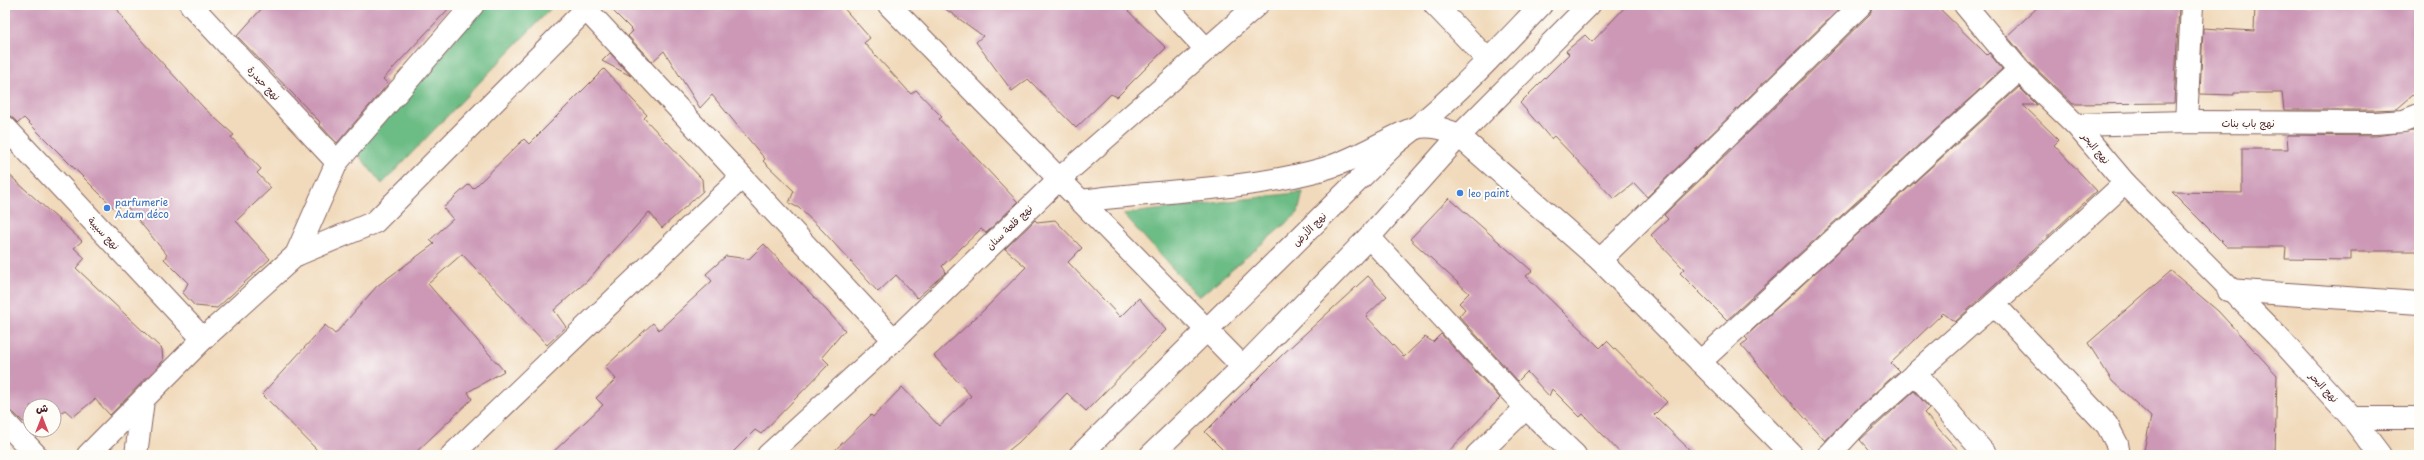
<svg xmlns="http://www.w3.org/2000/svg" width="2424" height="460" viewBox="0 0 2424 460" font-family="'Playpen Sans','Playpen Sans Arabic',sans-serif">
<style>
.forest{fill:#6cbc85;stroke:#5b6e58}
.building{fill:#cc98b6}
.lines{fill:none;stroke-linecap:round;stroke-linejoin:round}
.minor-casing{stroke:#84605d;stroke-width:24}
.tertiary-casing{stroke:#84605d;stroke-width:24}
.minor{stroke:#fff;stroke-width:22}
.tertiary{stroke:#fff;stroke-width:22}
.shop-dot{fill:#3f7fe0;stroke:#fdfcf7;stroke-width:1.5}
.labels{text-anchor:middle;stroke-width:4;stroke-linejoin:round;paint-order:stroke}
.street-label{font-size:10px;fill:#4a1f2b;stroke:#fdfcf7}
.shop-label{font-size:10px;fill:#366cbe;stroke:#fdfcf7;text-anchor:start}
</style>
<rect width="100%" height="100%" fill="#fdfcf7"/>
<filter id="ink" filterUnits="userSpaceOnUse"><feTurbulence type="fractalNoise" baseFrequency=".025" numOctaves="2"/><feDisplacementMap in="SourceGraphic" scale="8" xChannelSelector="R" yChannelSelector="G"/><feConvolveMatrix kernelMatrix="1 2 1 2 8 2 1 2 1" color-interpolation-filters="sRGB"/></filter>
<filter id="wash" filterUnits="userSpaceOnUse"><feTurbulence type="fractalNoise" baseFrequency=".012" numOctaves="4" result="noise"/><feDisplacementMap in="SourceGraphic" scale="16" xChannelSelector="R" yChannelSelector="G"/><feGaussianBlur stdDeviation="0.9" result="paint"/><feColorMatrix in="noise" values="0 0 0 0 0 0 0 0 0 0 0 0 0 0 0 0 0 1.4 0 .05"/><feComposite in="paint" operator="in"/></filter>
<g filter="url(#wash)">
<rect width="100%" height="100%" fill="#f1dabb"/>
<g class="forest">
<path d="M485 5H554L382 184 356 152Z"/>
<path d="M1303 192 1298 213 1199 297 1123 214Z"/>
</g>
<g id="blocks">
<g class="building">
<path d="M5 5H115L127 25 205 109 234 135 231 137 261 169 257 173 271 188 236 221 270 259 217 308 195 306 183 293 188 283 164 259 167 255 124 203 116 210 24 118 18 123 9 115H5Z"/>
<path d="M265 5H452L383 79 388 84 337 143 319 124 320 122 237 36Z"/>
<path d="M607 5H841L870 38 864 43 911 94 916 90 942 117 939 119 1018 202 986 233 981 229 942 266 946 272 917 298 896 275 878 292 823 231 799 208 789 203 794 191 763 161 765 159 712 95 700 108 664 51 652 62 628 36 633 31Z"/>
<path d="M940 5H1122L1166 48 1117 97 1111 94 1076 128 1028 79 1012 91 976 42 983 36Z"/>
<path d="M1627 5H1843L1647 197 1634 183 1614 199 1554 136 1551 139 1520 103 1569 54 1566 51 1585 35 1592 42Z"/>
<path d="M1873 5H1936L1987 55 1989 53 2002 69 1727 320 1680 273 1684 269 1651 235 1668 219 1664 215 1870 14Z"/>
<path d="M2040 5H2179L2174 103 2073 104 2028 61 2007 36Z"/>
<path d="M2255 5H2419V90L2397 109 2375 110H2284L2282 93H2234V95L2200 94 2203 28 2254 31Z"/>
<path d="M610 53 631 76 602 61Z"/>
<path d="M604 69 647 115 644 118 702 179 703 191 662 228 649 212 587 281 554 310 566 327 547 345 462 254 428 284 504 371 468 392 472 399 413 455H322L262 394 325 325 335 334 377 286 434 244 430 240 453 219 443 208 469 184 473 189 524 139 529 144Z"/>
<path d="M2019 87 2037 105H2023L2059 140 2054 145 2097 191 1955 322 1943 313 1891 363 1899 371 1849 416 1825 441 1741 345 1748 340 1745 337Z"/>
<path d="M2412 131 2419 132V251H2351V260L2285 259 2286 247H2227L2172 192 2242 193V149H2288L2287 135 2375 136Z"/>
<path d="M5 171 82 241 74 248 85 258 76 268 162 349 163 361 110 415 95 399 73 417 65 410 56 415 54 406H49L46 402 41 406H30V416L23 422 14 413 5 410Z"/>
<path d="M1449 198 1532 271 1526 276 1600 348 1607 341 1667 402 1654 415 1695 455H1622L1583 414 1580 417 1552 389 1549 396 1527 372 1518 381 1459 316 1465 309 1459 303 1469 293 1410 239Z"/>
<path d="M1035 220 1037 222 1055 220 1082 248 1068 262 1120 317 1139 298 1166 330 1086 411 1067 393 1019 442 1003 455H830L871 415 873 417 902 387 939 426 971 396 934 356 984 310 1026 267 1005 249Z"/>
<path d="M764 244 845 330 822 357 829 364 761 434 755 430 730 455H550L603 405 596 398 616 379 605 367 653 323 659 330 712 281 706 274 726 256 749 259Z"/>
<path d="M2171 271 2218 311 2277 375 2275 455H2143L2151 417 2112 381 2088 343Z"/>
<path d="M1368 276 1387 296 1366 316 1404 357 1425 337 1433 342 1441 334 1500 398 1445 455H1228L1205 432 1283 354Z"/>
<path d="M1914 391 1929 408 1924 413 1963 455H1873L1860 440Z"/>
</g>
</g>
</g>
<g filter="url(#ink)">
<use href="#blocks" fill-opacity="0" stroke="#84605d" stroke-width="1"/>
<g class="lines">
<defs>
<g id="minor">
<path d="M191 5 337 162"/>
<path d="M582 5 894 340"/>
<path d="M889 5 1243 367"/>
<path d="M1165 5 1205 48"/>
<path d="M1435 5 1488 60"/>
<path d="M1965 5 2019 70 2076 125 2125 183 2277 336 2352 418 2380 455"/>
<path d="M2186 122 2192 5"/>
<path d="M2076 125 2186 122 2375 123 2404 121 2419 115"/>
<path d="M5 127 203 339"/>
<path d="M1080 201C1160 190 1244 191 1323 169 1356 160 1385 139 1417 127 1433 125 1445 128 1459 136L1600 260 1792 455"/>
<path d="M1369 237 1526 408 1575 455"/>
<path d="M296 255 337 162 473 5"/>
<path d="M1600 260 1861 5"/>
<path d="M2228 290 2419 303"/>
<path d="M1994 304 2107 425 2117 444 2119 455"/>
<path d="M1700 362 2019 70"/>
<path d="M1915 373 1986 455"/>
<path d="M2352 418H2419"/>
<path d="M5 422 36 455"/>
<path d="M88 455 203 339 296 255 375 222 586 9"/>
<path d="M136 455 143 400"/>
<path d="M452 455 742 177"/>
<path d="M768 455 894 340 1059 179 1257 5"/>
<path d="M1477 455 1526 408"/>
<path d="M1829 455 1857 425 1994 304 2125 183"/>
</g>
<g id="tertiary">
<path d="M1080 455 1396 143C1449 104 1495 53 1541 5"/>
<path d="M1151 455 1243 367 1369 237 1459 136 1589 5"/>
</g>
</defs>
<use href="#minor" class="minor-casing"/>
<use href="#tertiary" class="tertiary-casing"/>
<use href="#minor" class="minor"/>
<use href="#tertiary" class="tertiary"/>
</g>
</g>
<g class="shop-dot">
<circle cx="1460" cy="193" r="4"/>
<circle cx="107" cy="208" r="4"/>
</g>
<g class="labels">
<g class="street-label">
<text transform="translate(264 83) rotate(47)" y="4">نهج حيدرة</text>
<text x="2248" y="127">نهج باب بنات</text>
<text transform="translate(2096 148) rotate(50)" y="4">نهج البحر</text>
<text transform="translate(1009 227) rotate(-44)" y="4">نهج قلعة سنان</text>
<text transform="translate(1309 229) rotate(-45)" y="4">نهج الأرض</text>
<text transform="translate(104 233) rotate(47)" y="4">نهج سبيبة</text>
<text transform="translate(2324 387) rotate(47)" y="4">نهج البحر</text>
</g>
<g class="shop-label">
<text x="1468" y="197">leo paint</text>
<text x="115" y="206">parfumerie<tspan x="115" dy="12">Adam déco</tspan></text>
</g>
</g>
<rect width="2424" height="460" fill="none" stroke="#fdfcf7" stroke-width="20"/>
<g transform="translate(42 418)"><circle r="19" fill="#fdfcf7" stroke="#b5a4a5"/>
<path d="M0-3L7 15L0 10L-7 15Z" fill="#d1495b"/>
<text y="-6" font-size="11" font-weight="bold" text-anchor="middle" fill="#4a1f2b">ش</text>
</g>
</svg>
